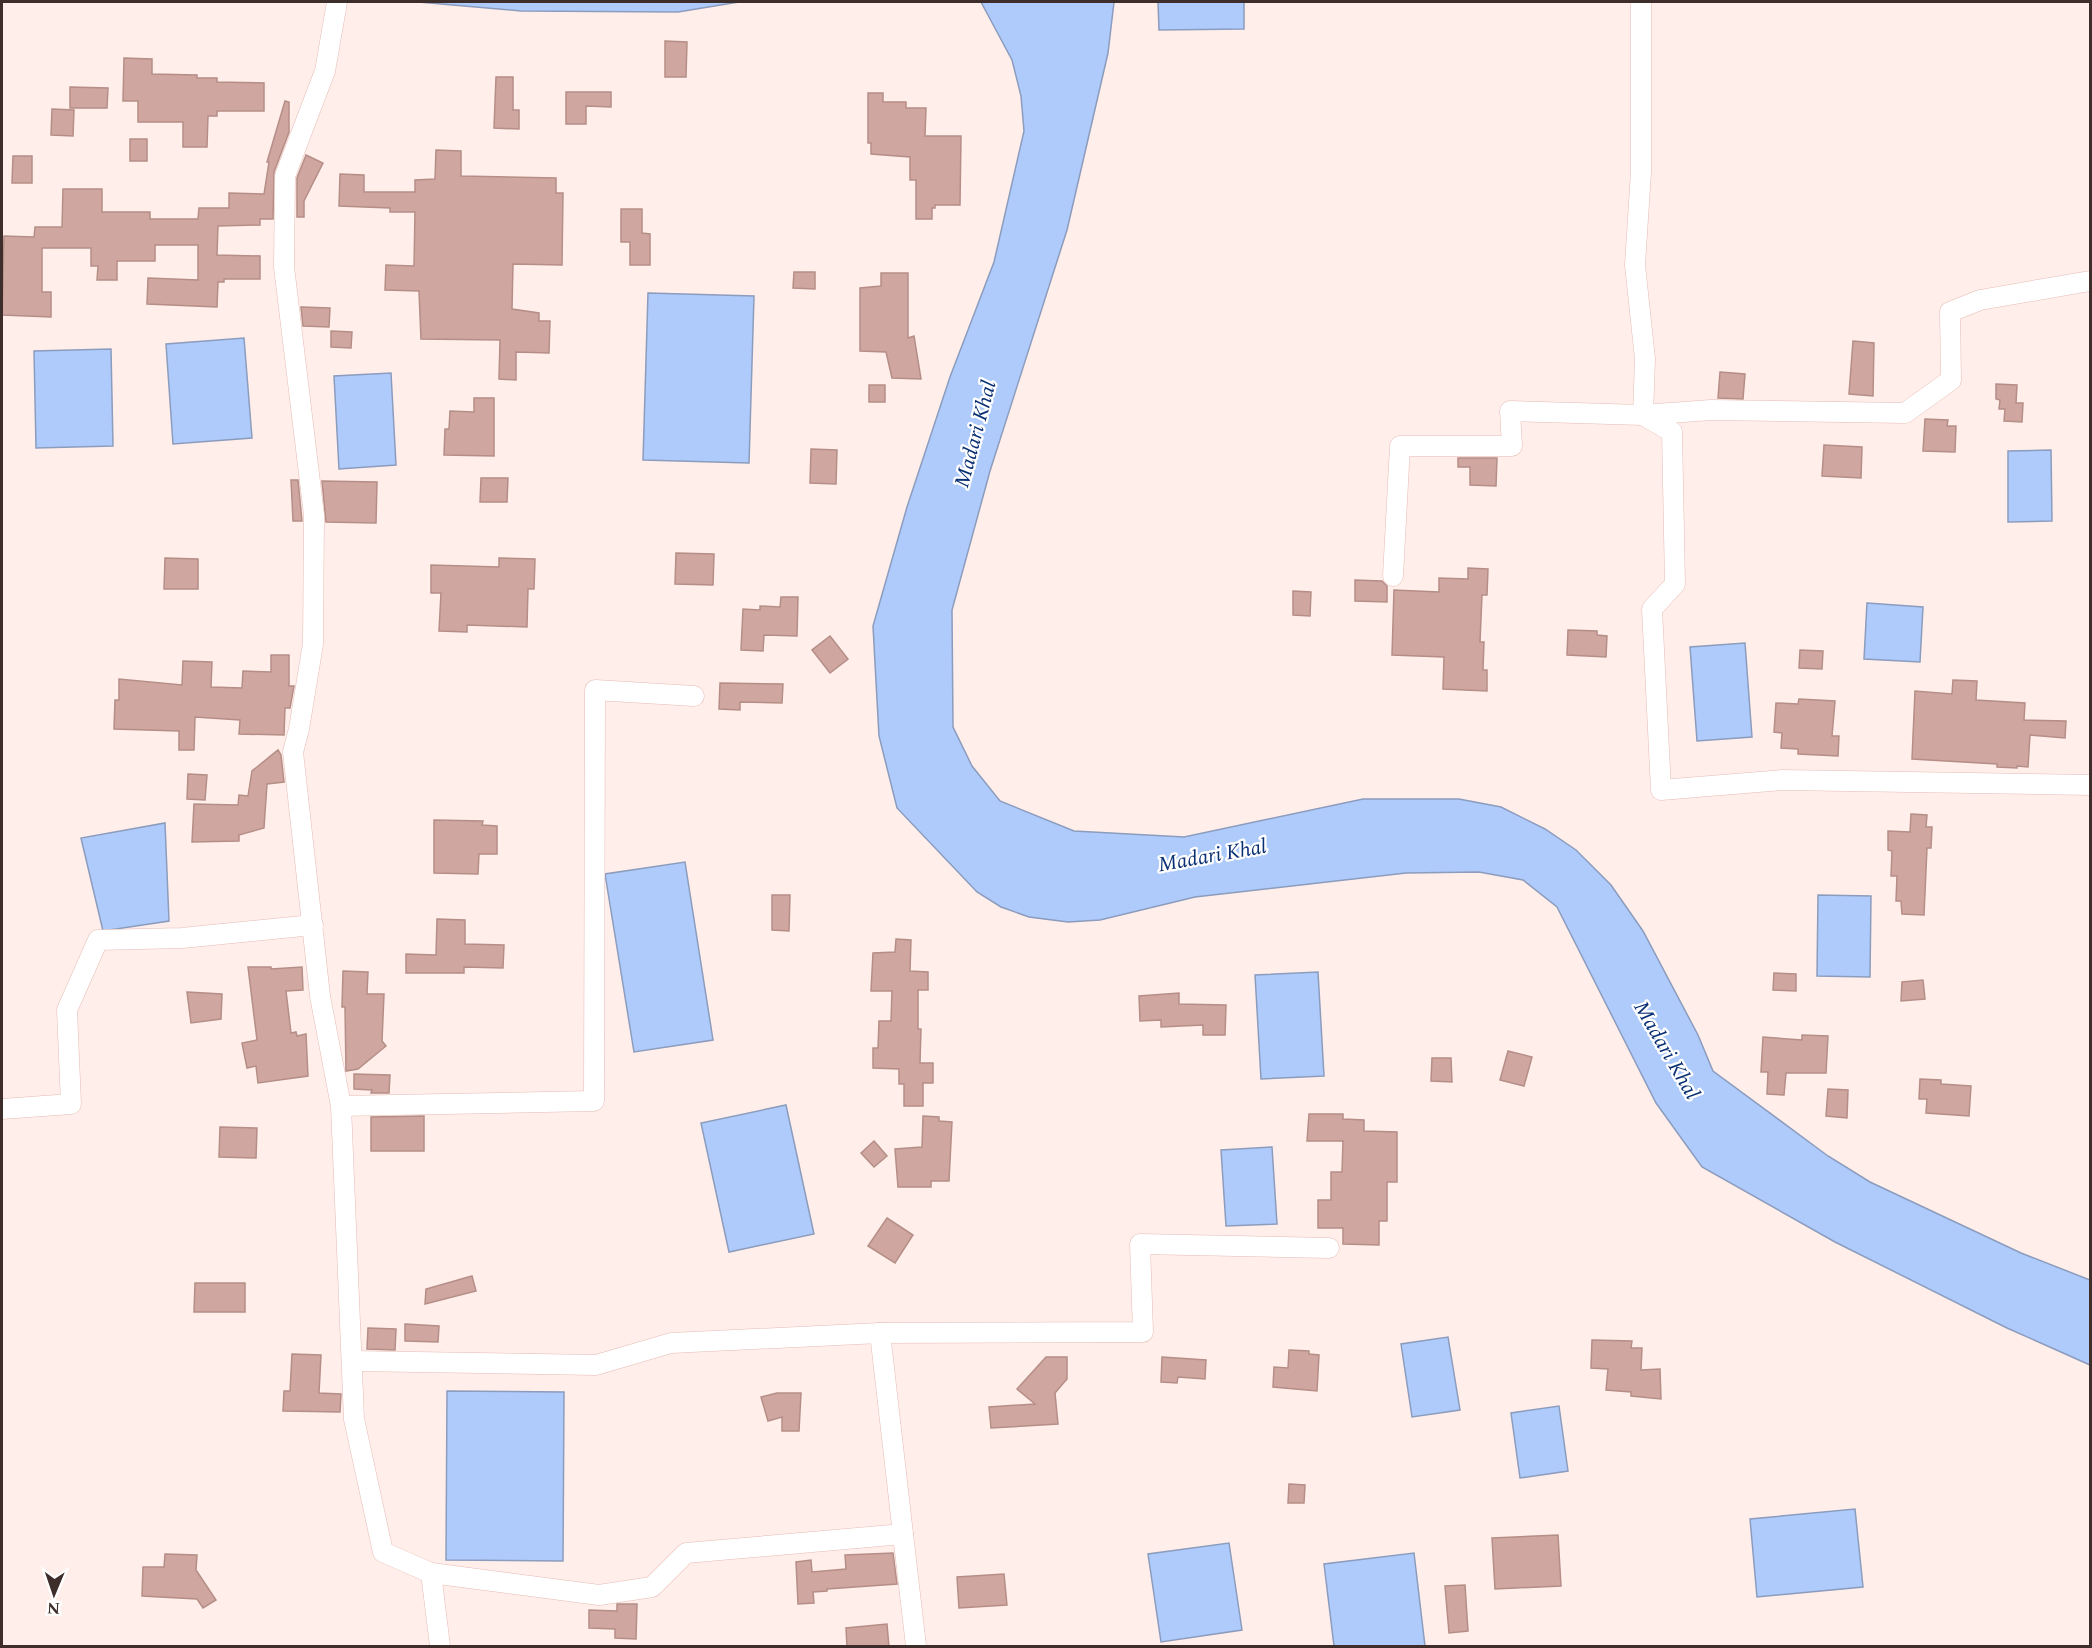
<svg xmlns="http://www.w3.org/2000/svg" width="2092" height="1648" viewBox="0 0 2092 1648" font-family="Spectral,serif">
<style>
.water{fill:#aecbfc;stroke:#8c9cbd;stroke-width:1.5}
.building{fill:#d0a7a0;stroke:#b58e87;stroke-width:1.5}
.lines{fill:none;stroke-linecap:round;stroke-linejoin:round}
.minor-casing{stroke:#e5bcb5;stroke-width:21}
.minor{stroke:#fff;stroke-width:20}
.labels{text-anchor:middle;stroke-width:4.5;stroke-linejoin:round;paint-order:stroke}
.water-label{font-size:21px;font-style:italic;fill:#0a3074;stroke:#fff}
</style>
<rect width="100%" height="100%" fill="#ffeeea"/>
<g class="water">
<path d="M418 2H739L678 12 521 11Z"/>
<path d="M981 2H1114L1108 53 1067 230 990 471 952 610 953 727 972 766 1000 801 1074 831 1184 837 1363 799H1459L1501 807 1545 829 1576 850 1611 885 1643 931 1698 1035 1713 1071 1828 1156 1870 1182 2021 1253 2090 1280V1365L2007 1328 1835 1242 1702 1167 1656 1103 1557 907 1523 880 1479 872 1406 873 1195 897 1100 920 1068 922 1029 917 1001 907 977 892 897 808 879 736 873 626 907 507 950 377 994 262 1024 131 1021 96 1012 60Z"/>
<path d="M1158 2H1244V29L1159 30Z"/>
<path d="M648 293 754 296 749 463 643 460Z"/>
<path d="M244 338 252 438 173 444 166 344Z"/>
<path d="M111 349 113 446 36 448 34 351Z"/>
<path d="M391 373 396 465 339 469 334 376Z"/>
<path d="M2051 450 2052 521 2008 522V451Z"/>
<path d="M1867 603 1923 607 1920 662 1864 659Z"/>
<path d="M1745 643 1752 737 1697 741 1690 647Z"/>
<path d="M165 823 169 921 103 931 81 838Z"/>
<path d="M685 862 713 1040 634 1052 605 874Z"/>
<path d="M1818 895 1871 896 1870 977 1817 976Z"/>
<path d="M1318 972 1324 1076 1261 1079 1255 975Z"/>
<path d="M786 1105 814 1234 729 1252 701 1123Z"/>
<path d="M1272 1147 1277 1224 1226 1226 1221 1150Z"/>
<path d="M1448 1337 1460 1410 1412 1417 1401 1344Z"/>
<path d="M447 1391 564 1392 563 1561 446 1560Z"/>
<path d="M1559 1406 1568 1471 1520 1478 1511 1413Z"/>
<path d="M1855 1509 1863 1587 1757 1597 1750 1519Z"/>
<path d="M1229 1543 1242 1630 1161 1642 1148 1554Z"/>
<path d="M1414 1553 1425 1646H1334L1324 1564Z"/>
</g>
<g class="building">
<path d="M665 41 687 42 686 77H665Z"/>
<path d="M124 58 152 59V74L197 75V78H217V82L264 83V111H217V116H208L207 147H183V122H138V101H123Z"/>
<path d="M496 77H513V110H519V129L494 128Z"/>
<path d="M70 87 108 88 107 108H70Z"/>
<path d="M566 92H611V107L586 106V124H566Z"/>
<path d="M868 93H883V102H906V108H926L925 136H961L960 205H935V208H932V219H916V180H910V157L871 154V143H868Z"/>
<path d="M285 101 289 102V132L274 172 273 219H260V225L218 226 217 255 260 256V279H224V282H218L217 307 147 304 148 278 198 280V245H155V261H117V280H97L98 266H91V248H42V292H51V317L2 315 4 236 34 237 35 227H62L63 189H102V212H150V219H198L199 208H229V193L264 194 269 162H267Z"/>
<path d="M52 109 74 110 73 136 51 135Z"/>
<rect x="130" y="139" width="17" height="22"/>
<path d="M436 150 461 151V176L556 178V193H563L562 265 513 264 512 309 539 313V321H550L549 353 516 352V380L499 379 500 340 421 339 419 291 385 290 386 265 414 266 415 212H390V208L339 206 340 174 364 175V192H415V180L435 179Z"/>
<path d="M306 155 323 163 304 201V217H297V178Z"/>
<path d="M13 156H32V183H12Z"/>
<path d="M621 209H642V233L650 234V265H630V242H621Z"/>
<path d="M794 272H815V289L793 288Z"/>
<path d="M881 273H908V338L914 336 921 379 892 378 886 352 860 351V288L881 286Z"/>
<path d="M301 307 330 308 329 327 303 326Z"/>
<path d="M331 331 352 332 351 348 331 347Z"/>
<path d="M1853 341 1874 343 1873 396 1849 394Z"/>
<path d="M1720 372 1745 374 1743 399 1718 398Z"/>
<path d="M1996 384 2017 385 2016 403H2023L2022 422 2004 421 2005 409H1999L2000 400 1996 399Z"/>
<rect x="869" y="385" width="16" height="17"/>
<path d="M474 398H494V456L444 455 445 429H449L450 411 474 412Z"/>
<path d="M1925 419 1948 420 1947 426H1956L1955 452 1923 451Z"/>
<path d="M1824 445 1862 447 1861 478 1822 476Z"/>
<path d="M811 449 837 450 836 484 810 483Z"/>
<path d="M1458 458H1497L1496 486 1470 485V467H1458Z"/>
<path d="M481 478H508L507 502H480Z"/>
<path d="M291 480H298L302 521H293Z"/>
<path d="M322 481 377 482 376 523 326 522Z"/>
<path d="M676 553 714 554 713 585 675 584Z"/>
<path d="M165 558 198 559V589H164Z"/>
<path d="M499 558 535 559 534 589H528L527 627 467 625V632L439 631 441 593H431V565L499 567Z"/>
<path d="M1468 568 1488 569 1487 595H1482L1480 642H1484L1483 670H1487V691L1443 689 1444 657 1392 655 1394 590 1439 592V578L1468 579Z"/>
<path d="M1355 580 1382 581 1387 586V602L1355 601Z"/>
<path d="M1293 591 1311 592 1310 616 1293 615Z"/>
<path d="M781 597H798L797 636 764 635 763 651 741 650 743 609 760 610V606L780 607Z"/>
<path d="M1568 630 1597 631V635L1607 636 1606 657 1567 655Z"/>
<path d="M830 636 848 659 830 673 812 650Z"/>
<path d="M1800 650 1823 651 1822 669 1799 668Z"/>
<path d="M271 655H289V686H294L290 708H285L284 735 239 734 240 720 195 717 194 750H179V731L114 729 115 700H119V679L182 685 183 661 212 662 211 687 242 688 243 671 271 672Z"/>
<path d="M1953 680 1977 681 1976 700 2025 703 2024 720 2066 721 2065 738 2030 735 2028 767 2017 766V768L1997 767V764L1912 759 1915 691 1952 694Z"/>
<path d="M720 683 783 684 782 703 740 702V710L719 709Z"/>
<path d="M1799 699 1835 701 1832 736H1839L1838 756 1798 754V749L1781 748 1782 733 1774 732 1776 703 1798 704Z"/>
<path d="M278 750 281 755 284 782 267 784 264 828 239 835V841L192 842 194 804 238 805 239 795 248 796 252 771Z"/>
<path d="M188 774 207 775 205 800 187 799Z"/>
<path d="M1911 814 1927 815 1926 827H1932L1931 848H1927L1924 915 1902 914 1901 901H1896L1897 876H1891L1892 851 1888 850V831L1910 832Z"/>
<path d="M434 820 483 821 482 825 497 826V854H479L478 874 434 873Z"/>
<path d="M772 895H790L789 931 772 930Z"/>
<path d="M437 919 465 920V944L504 945 503 968 464 967V973H406V954L436 955Z"/>
<path d="M896 939 911 940 910 971 928 972V990H918V1029H921L920 1063H933V1083H923V1106H904V1084H899V1069L873 1068V1048H878L879 1021H891L892 991H871L873 953 895 952Z"/>
<path d="M248 967H271V969L302 967 303 990 286 991 291 1033 296 1032 297 1036 306 1034 308 1076 258 1083 256 1066 247 1068 242 1043 257 1040Z"/>
<path d="M343 971 368 972 367 994H384L382 1041 386 1046 358 1069 346 1071 345 1007H342Z"/>
<path d="M1774 973 1796 974V991L1773 990Z"/>
<path d="M1923 980 1925 999 1901 1001 1902 982Z"/>
<path d="M187 992 222 994 221 1019 191 1023Z"/>
<path d="M1179 993V1004L1226 1005 1225 1035H1203V1025L1161 1027V1020L1140 1021 1139 996Z"/>
<path d="M1802 1035 1828 1036 1826 1073H1786L1784 1095 1767 1094 1768 1072H1761L1763 1037 1802 1040Z"/>
<path d="M1508 1051 1532 1057 1524 1086 1500 1080Z"/>
<path d="M1432 1058H1451L1452 1082 1431 1081Z"/>
<path d="M354 1074 390 1075 389 1093H371L372 1090 354 1089Z"/>
<path d="M1920 1079 1941 1080V1084L1971 1086 1969 1116 1926 1113 1927 1099H1919Z"/>
<path d="M1828 1089 1848 1090 1847 1118 1826 1116Z"/>
<path d="M1309 1114H1343V1119L1364 1120V1131L1397 1132V1182H1387V1221H1379V1245L1343 1244V1228H1318V1200H1331V1172H1342L1343 1141H1307Z"/>
<path d="M424 1116V1151H371V1117Z"/>
<path d="M923 1116 939 1117V1121L952 1122 949 1181H931V1187H898L895 1149 922 1147Z"/>
<path d="M220 1127 257 1128 256 1158 219 1157Z"/>
<path d="M874 1141 887 1156 874 1167 861 1153Z"/>
<path d="M887 1218 913 1235 895 1263 868 1246Z"/>
<path d="M472 1276 476 1291 425 1304 426 1289Z"/>
<path d="M195 1283H245V1312H194Z"/>
<path d="M405 1324 439 1326 438 1342 405 1341Z"/>
<path d="M368 1328 396 1329 395 1350 367 1349Z"/>
<path d="M1592 1340 1632 1341 1631 1348H1642L1641 1370 1660 1369 1661 1399 1631 1396V1392L1606 1390 1608 1369 1591 1368Z"/>
<path d="M1289 1350 1309 1351V1354L1319 1355 1317 1391 1273 1387 1274 1367 1288 1368Z"/>
<path d="M292 1354 321 1355 319 1393 341 1394 340 1412 283 1411 284 1391H290Z"/>
<path d="M1046 1357H1067V1379L1055 1393 1058 1424 991 1428 989 1407 1035 1404 1017 1389Z"/>
<path d="M1162 1357 1206 1360 1205 1379 1178 1377 1177 1383 1161 1382Z"/>
<path d="M777 1393H801L799 1431H782V1417L768 1421 761 1397Z"/>
<path d="M1289 1484 1305 1485 1304 1503H1288Z"/>
<path d="M1558 1535 1561 1586 1495 1589 1492 1538Z"/>
<path d="M893 1553 897 1584 827 1589V1591L813 1592 814 1603 798 1604 796 1562 811 1560 812 1572 846 1569 845 1555Z"/>
<path d="M165 1554 197 1555 196 1570 216 1600 203 1608 197 1599 142 1596 143 1567H164Z"/>
<path d="M1004 1574 1007 1605 959 1608 957 1577Z"/>
<path d="M1465 1585 1468 1631 1449 1633 1445 1586Z"/>
<path d="M617 1604H637L636 1639 615 1638V1629L589 1628V1610L617 1611Z"/>
<path d="M887 1624 889 1647H847L846 1628Z"/>
</g>
<g class="lines">
<defs>
<g id="minor">
<path d="M337 2 325 71 285 176 284 267 314 515 313 644 299 729 293 752 320 996 341 1106 354 1419 383 1552 431 1573 440 1646"/>
<path d="M1641 2V172L1635 265 1645 359 1643 415 1711 410 1905 413 1951 380 1950 312 1980 300 2090 281"/>
<path d="M1393 576 1400 446H1512L1510 411 1643 415 1672 432 1675 584 1652 609 1661 790 1782 780 2090 785"/>
<path d="M341 1106 594 1101 595 690 694 696"/>
<path d="M2 1109 71 1104 67 1010 98 940 182 938 313 925"/>
<path d="M352 1361 596 1365 671 1343 880 1333"/>
<path d="M903 1534 880 1333 1143 1332 1140 1244 1329 1248"/>
<path d="M431 1573 599 1595 652 1587 686 1553 903 1534 916 1646"/>
</g>
</defs>
<use href="#minor" class="minor-casing"/>
<use href="#minor" class="minor"/>
</g>
<g class="labels">
<g class="water-label">
<text transform="translate(975 434) rotate(-75)" y="7">Madari Khal</text>
<text transform="translate(1212 855) rotate(-10)" y="7">Madari Khal</text>
<text transform="translate(1667 1050) rotate(60)" y="7">Madari Khal</text>
</g>
</g>
<rect width="2092" height="1648" fill="none" stroke="#3e2e2b" stroke-width="6"/>
<g transform="translate(54 1594) rotate(182)" stroke="#ffffff" stroke-width="4.5" paint-order="stroke">
<path d="M0-4.5L10 22L0 15L-10 22Z" fill="#3e2e2b"/>
<text y="-9" font-size="16" font-weight="bold" text-anchor="middle" fill="#3e2e2b">N</text>
</g>
</svg>
